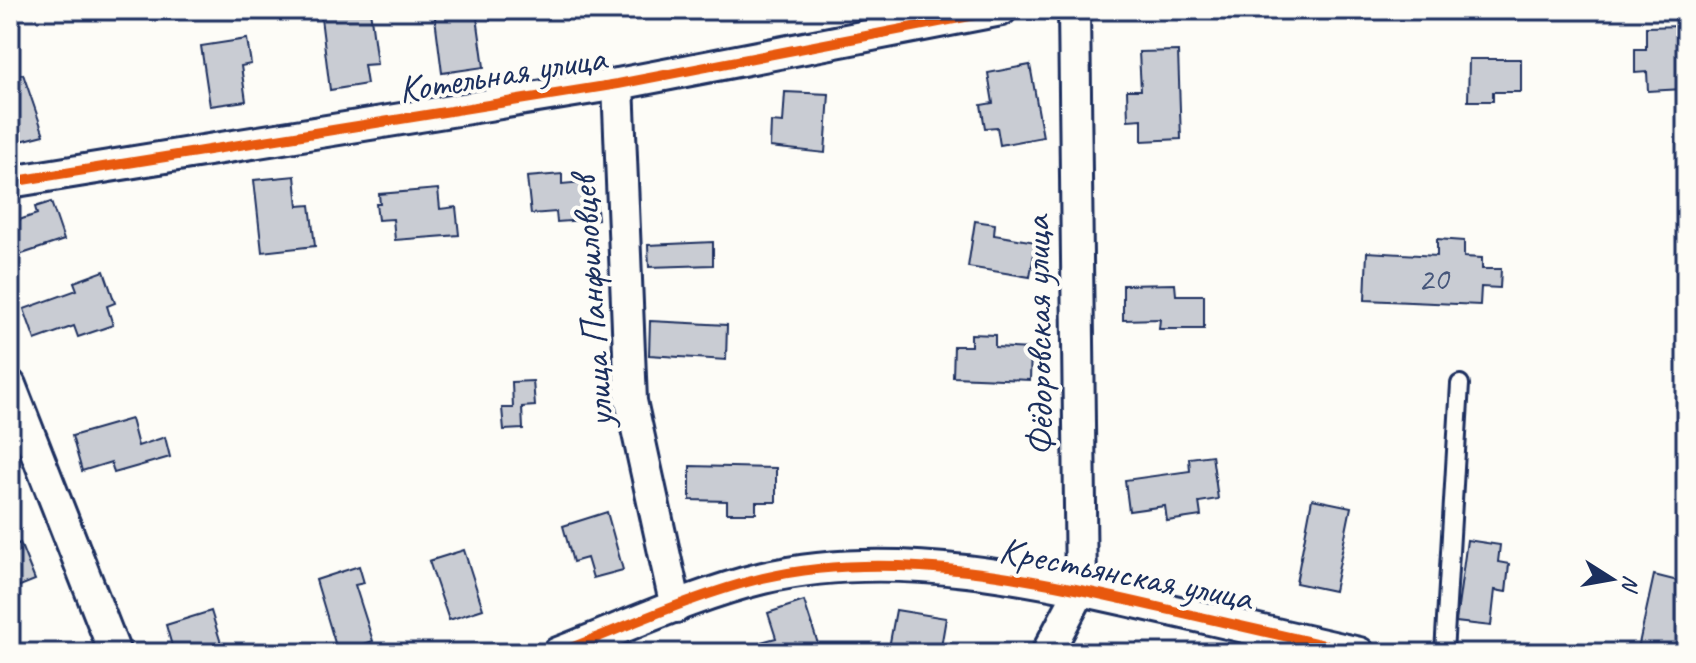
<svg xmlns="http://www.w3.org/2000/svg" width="1696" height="663" viewBox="0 0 1696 663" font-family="Caveat,sans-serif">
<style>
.building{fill:#c9ccd3;stroke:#1b2f5e;stroke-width:2}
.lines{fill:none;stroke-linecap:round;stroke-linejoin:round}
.lane-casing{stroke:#1b2f5e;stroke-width:22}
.street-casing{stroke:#1b2f5e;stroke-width:36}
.lane{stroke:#fdfcf7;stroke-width:16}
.street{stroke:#fdfcf7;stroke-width:30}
.cycleway-casing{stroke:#fdfcf7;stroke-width:15}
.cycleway{stroke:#e8590c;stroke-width:10}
.labels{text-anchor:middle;stroke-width:8;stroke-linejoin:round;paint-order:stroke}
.number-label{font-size:34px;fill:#46567b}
.street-label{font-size:38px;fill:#1b2f5e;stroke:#fdfcf7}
</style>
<rect width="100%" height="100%" fill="#fdfcf7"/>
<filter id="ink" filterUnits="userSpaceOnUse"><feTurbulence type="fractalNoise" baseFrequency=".0125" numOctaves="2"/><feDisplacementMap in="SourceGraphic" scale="16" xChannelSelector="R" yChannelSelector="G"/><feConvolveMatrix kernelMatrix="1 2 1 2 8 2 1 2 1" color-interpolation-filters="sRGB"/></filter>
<g filter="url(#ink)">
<g class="building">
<path d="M320 10H370L377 64 364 65 367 84 330 90Z"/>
<path d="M434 10H494V15L477 17 484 67 442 73Z"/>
<path d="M1682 26 1683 89 1648 91 1647 72 1635 73V49H1646V27Z"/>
<path d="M247 39 251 64 241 66 246 101 210 106 201 46Z"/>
<path d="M1178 51 1181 139 1142 141V119L1128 120 1127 90H1141L1139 52Z"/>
<path d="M1469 59H1521V92H1493V101H1468Z"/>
<path d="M1030 65 1043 137 1000 145 997 127 985 128 981 105 993 103 988 73Z"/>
<path d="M23 74 44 135 13 143 10 133V78Z"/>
<path d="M785 92 829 94 825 153 770 147 771 122 783 123Z"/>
<path d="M562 174V184L594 181 598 219 557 222 556 212 531 214 527 177Z"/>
<path d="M295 176 298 206 310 205 315 246 262 252 254 180Z"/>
<path d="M438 189 440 209 456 207 459 235 395 240 393 219 378 220 376 204H380L379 194Z"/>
<path d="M51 202 64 240 10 258V223L37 214 35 207Z"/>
<path d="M975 221 995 224 994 235 1036 242 1030 277 968 267Z"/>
<path d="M1437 239 1464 241V257L1482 258V269H1501L1500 288 1481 287 1480 305 1365 300 1367 252 1437 256Z"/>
<path d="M713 242V265L649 267 648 245Z"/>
<path d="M104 271 115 303 107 306 113 325 78 337 74 326 35 340 24 309 77 290 74 282Z"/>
<path d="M1175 284 1176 295H1204V329H1159L1160 319 1123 320V285Z"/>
<path d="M650 321 727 325 726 360 649 355Z"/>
<path d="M971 334 995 335V347L1031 349 1030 380 953 377 954 346H971Z"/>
<path d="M533 381 535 406 522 407 523 429 504 430 502 408H513L512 382Z"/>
<path d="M131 419 138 446 165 437 170 457 114 473 111 462 82 471 72 436Z"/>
<path d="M1212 455 1218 499 1199 502 1201 516 1167 521 1165 506 1129 511 1125 480 1190 471 1189 458Z"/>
<path d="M690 466 776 468V502H756V513H727V501L690 500Z"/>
<path d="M1312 499 1351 507 1334 591 1296 583Z"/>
<path d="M607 512 623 570 593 578 587 558 573 562 563 526Z"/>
<path d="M1467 540 1500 545 1498 562 1509 564 1506 592 1495 590 1491 626 1456 622Z"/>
<path d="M20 543 35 580 10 590V547Z"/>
<path d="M464 550 483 609 449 620 429 561Z"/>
<path d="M359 566 364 583 355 585 373 641 338 653 316 580Z"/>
<path d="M1654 575 1686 583V619L1677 653H1637Z"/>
<path d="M804 601 821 653H764L761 642 776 638 768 613Z"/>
<path d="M896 610 946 618 940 653H888Z"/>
<path d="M211 611 224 653H174L166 625Z"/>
</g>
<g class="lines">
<defs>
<path id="lane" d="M1444 653 1460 384"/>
<g id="street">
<path d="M618 84 631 401 676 607"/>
<path d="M10 182 618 84 1001 10"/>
<path d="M10 385 115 653"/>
<path d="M558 653C623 628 696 594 763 578 894 547 1041 580 1170 610 1233 624 1296 639 1359 653"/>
<path d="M1047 653 1081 589 1074 10"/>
</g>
</defs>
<use href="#lane" class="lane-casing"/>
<use href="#street" class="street-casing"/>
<use href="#lane" class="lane"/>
<use href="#street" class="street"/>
<defs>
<g id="cycleway">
<path d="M10 182 618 84 1001 10"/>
<path d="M558 653C623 628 696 594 763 578 894 547 1041 580 1170 610 1233 624 1296 639 1359 653"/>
</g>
</defs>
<use href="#cycleway" class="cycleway-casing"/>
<use href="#cycleway" class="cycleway"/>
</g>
</g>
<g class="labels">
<g class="number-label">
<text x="1433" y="290">20</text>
</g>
<g class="street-label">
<text transform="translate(502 73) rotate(-9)" y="13">Котельная улица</text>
<text transform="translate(591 302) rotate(-94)" y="13">улица Панфиловцев</text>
<text transform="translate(1038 336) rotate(-91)" y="13">Фёдоровская улица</text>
<text transform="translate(1126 573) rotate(11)" y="13">Крестьянская улица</text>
</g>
</g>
<rect width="1696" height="663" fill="none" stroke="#fdfcf7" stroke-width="40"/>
<rect x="20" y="20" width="1656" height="623" fill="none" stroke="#1b2f5e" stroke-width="3" filter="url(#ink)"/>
<g transform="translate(1612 579) rotate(101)" stroke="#fdfcf7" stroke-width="6" paint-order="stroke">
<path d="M0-6L14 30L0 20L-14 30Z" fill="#1b2f5e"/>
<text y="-12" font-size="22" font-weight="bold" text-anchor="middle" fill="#1b2f5e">N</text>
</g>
</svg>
